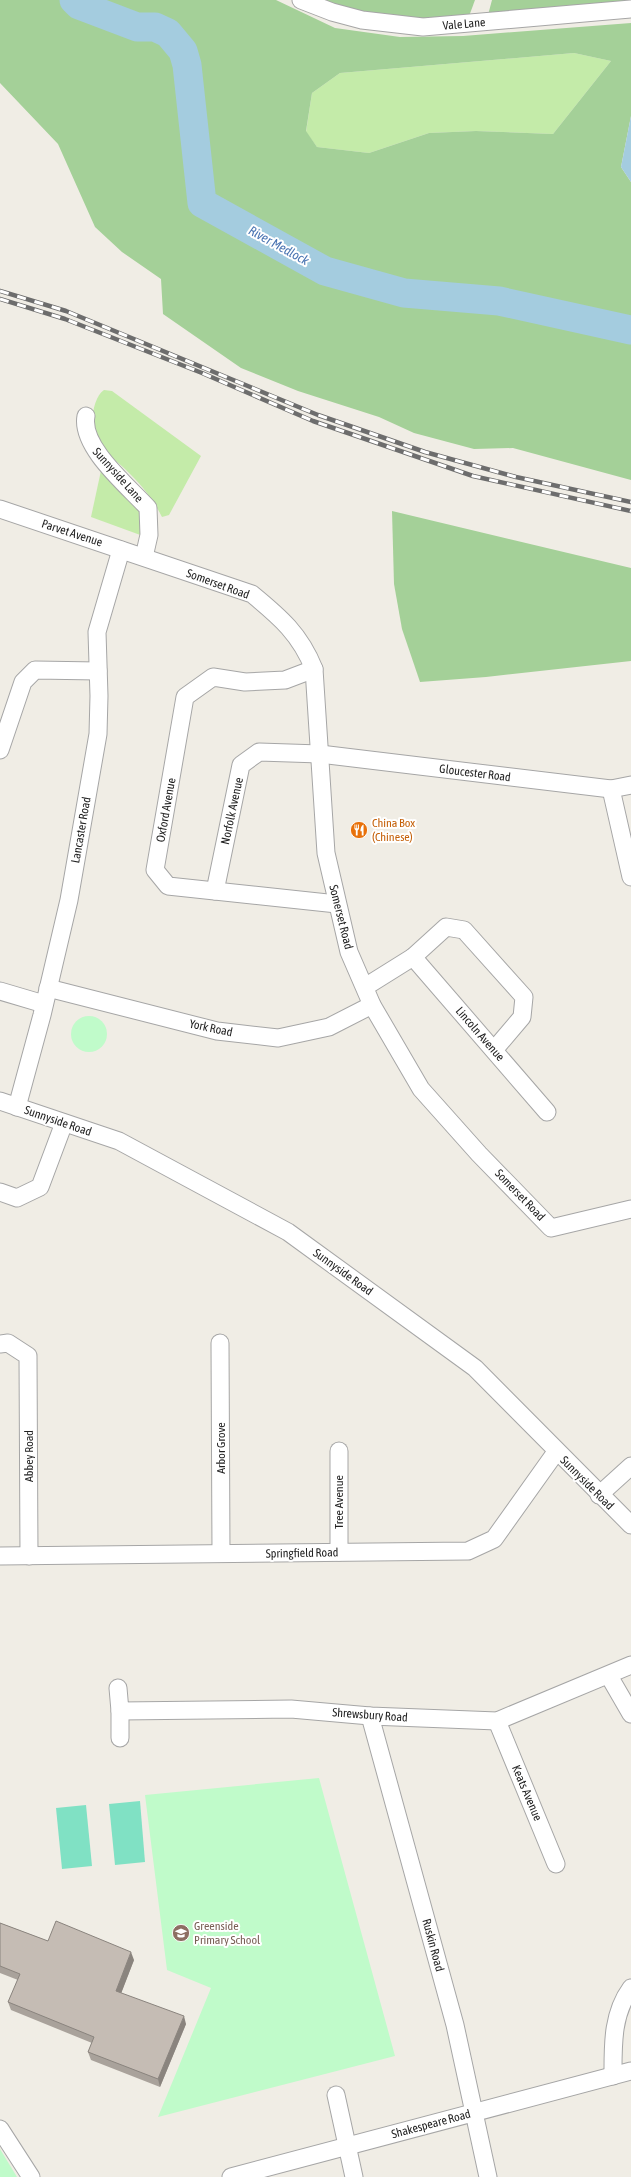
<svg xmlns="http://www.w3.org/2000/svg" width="631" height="2177" viewBox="0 0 631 2177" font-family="'Asap Condensed',sans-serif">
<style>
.grass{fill:#c4eba9}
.forest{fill:#a4d098;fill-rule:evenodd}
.park{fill:#c0fbca}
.pitch{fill:#80e1c4}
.water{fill:#a4ccdf}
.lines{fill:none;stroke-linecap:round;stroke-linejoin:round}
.river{stroke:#a4ccdf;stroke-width:29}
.minor-casing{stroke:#a6a6a6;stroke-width:19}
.minor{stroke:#fff;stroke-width:17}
.rail-casing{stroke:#6d6d6d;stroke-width:4.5}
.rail{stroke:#fff;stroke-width:3;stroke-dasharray:9;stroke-linecap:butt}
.wall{fill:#a9a29b}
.shaded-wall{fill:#8a847e}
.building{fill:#c5bcb4;stroke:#8a847e}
.labels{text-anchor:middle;stroke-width:4;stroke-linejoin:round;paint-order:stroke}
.street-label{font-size:12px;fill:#1f1f1f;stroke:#fff}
.food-label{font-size:12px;fill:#c56008;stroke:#fff;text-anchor:start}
.education-label{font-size:12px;fill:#785e54;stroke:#fff;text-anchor:start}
.water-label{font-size:13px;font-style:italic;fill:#4873b1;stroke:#fff}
</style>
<rect width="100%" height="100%" fill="#f0ede5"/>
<g class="grass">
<path d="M574 53 611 61 553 134 476 131 429 133 369 153 317 147 306 132 312 93 340 73Z"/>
<path d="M104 390 112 391 201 456 169 515 162 517C153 499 140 483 125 469 117 461 104 453 98 444 89 431 91 399 104 390Z"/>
<path d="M102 466 141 508 143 536 91 517Z"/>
</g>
<g class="forest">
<path d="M0 0H276L335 28 400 37 463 36 631 23V116L621 167 631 182V480L513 448 474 449 414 433 379 417 298 391 241 368 163 314 161 279 122 252 95 227 58 144 0 83ZM574 53 611 61 553 134 476 131 429 133 369 153 317 147 306 131 312 93 340 73Z"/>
<path d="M312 0H475L468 19 411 21 366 15Z"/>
<path d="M492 0H631L558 9 488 15Z"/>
<path d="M392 511 631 568V661L486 677 420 682 402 629 394 584Z"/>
</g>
<g class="park">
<circle cx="89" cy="1034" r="18"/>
<path d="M319 1778 395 2056 158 2117 211 1988 167 1970 145 1795Z"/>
<path d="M0 2149 17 2177H0Z"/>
</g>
<g class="pitch">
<path d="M140 1801 145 1862 115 1865 109 1804Z"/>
<path d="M86 1805 92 1866 62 1869 56 1808Z"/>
</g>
<path class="water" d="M631 116V182L621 167Z"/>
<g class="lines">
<path class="river" d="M74 0 79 5 137 27H155L168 33 183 51 187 65 202 203 325 271 404 293 499 301 631 330"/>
<defs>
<g id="minor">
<path d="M301 0 332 12 362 20 423 27 631 9"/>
<path d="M86 416C80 447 128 486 148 508L149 535 144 557"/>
<path d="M0 509 252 594C280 617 300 634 314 669L326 853 349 952 372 1005 421 1089 479 1154 551 1228 631 1209"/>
<path d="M314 669 285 680 245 682 213 677 185 697 155 870 168 886 337 904"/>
<path d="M0 750 23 682 35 670 98 671"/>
<path d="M611 789 631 877"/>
<path d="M215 891 241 765 259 752 320 754 611 789 631 785"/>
<path d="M413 957 547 1112"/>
<path d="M365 987 413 957 446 927 464 930 524 997 522 1017 494 1050"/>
<path d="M48 988 217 1031 278 1038 329 1027 372 1005"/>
<path d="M0 991 44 1004"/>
<path d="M0 1101 119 1141 288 1232 475 1368 631 1525"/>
<path d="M17 1107 42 1015 69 900 98 734 99 696 97 632 121 550"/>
<path d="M0 1192 17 1198 40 1187 64 1123"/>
<path d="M220 1343 221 1553"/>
<path d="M0 1344 8 1343 28 1356 29 1556"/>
<path d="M339 1451V1552"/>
<path d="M599 1495 631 1466"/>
<path d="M0 1556 468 1551 494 1539 556 1452"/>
<path d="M609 1676 631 1714"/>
<path d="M118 1688 120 1711 291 1709 370 1716 497 1721 631 1665"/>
<path d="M370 1716 455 2025 488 2177"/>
<path d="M497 1721 556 1864"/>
<path d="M120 1738V1711"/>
<path d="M613 2076C613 2045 612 2014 631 1988"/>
<path d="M336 2095 354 2177"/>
<path d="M0 2129 31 2177"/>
<path d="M231 2177 631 2071"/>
</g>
</defs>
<use href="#minor" class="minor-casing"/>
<use href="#minor" class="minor"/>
<defs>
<g id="rail">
<path d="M0 291 66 311 318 415 425 452 516 477 631 502"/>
<path d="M0 299 65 319 202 373 313 421 473 476 631 511"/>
</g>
</defs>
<use href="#rail" class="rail-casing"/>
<use href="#rail" class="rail"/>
</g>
<path class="wall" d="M0 1923 48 1941 134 1960 121 1993 186 2024 160 2087 91 2060 88 2052 92 2043 11 2010 8 2002 18 1980 0 1973Z"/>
<g class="shaded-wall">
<path d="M131 1952 134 1960 119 1999 116 1991Z"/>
<path d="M184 2016 186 2024 160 2087 158 2079Z"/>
</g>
<path class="building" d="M56 1921 131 1952 116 1991 184 2016 158 2079 88 2052 94 2037 8 2002 20 1974 0 1966V1923L48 1941Z"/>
<defs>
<symbol id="restaurant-disc" viewBox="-11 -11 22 22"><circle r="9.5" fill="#e8710a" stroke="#fff"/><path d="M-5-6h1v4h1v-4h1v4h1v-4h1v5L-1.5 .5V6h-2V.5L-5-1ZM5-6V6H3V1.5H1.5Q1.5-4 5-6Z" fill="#fff"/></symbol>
<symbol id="school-disc" viewBox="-11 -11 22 22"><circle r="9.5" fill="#8d6e63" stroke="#fff"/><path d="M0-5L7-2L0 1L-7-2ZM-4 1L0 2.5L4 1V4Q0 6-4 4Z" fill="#fff"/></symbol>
</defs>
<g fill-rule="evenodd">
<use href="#restaurant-disc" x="349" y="820" width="20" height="20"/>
<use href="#school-disc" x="171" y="1923" width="20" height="20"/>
</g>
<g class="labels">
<g class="street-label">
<text transform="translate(464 24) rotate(-5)" y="4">Vale Lane</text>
<text transform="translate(118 475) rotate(48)" y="4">Sunnyside Lane</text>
<text transform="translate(72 533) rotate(18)" y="4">Parvet Avenue</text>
<text transform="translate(218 584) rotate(20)" y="4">Somerset Road</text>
<text transform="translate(475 773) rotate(7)" y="4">Gloucester Road</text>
<text transform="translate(166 810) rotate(-80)" y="4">Oxford Avenue</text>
<text transform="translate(232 811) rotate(-78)" y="4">Norfolk Avenue</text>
<text transform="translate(81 830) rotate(-80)" y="4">Lancaster Road</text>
<text transform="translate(341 917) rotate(76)" y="4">Somerset Road</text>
<text transform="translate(211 1028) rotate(12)" y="4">York Road</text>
<text transform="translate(480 1034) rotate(49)" y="4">Lincoln Avenue</text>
<text transform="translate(58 1121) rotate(19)" y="4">Sunnyside Road</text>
<text transform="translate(520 1195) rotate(46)" y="4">Somerset Road</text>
<text transform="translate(343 1272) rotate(36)" y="4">Sunnyside Road</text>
<text transform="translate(221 1448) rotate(-90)" y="4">Arbor Grove</text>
<text transform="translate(29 1456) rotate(-90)" y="4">Abbey Road</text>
<text transform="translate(587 1483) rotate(45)" y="4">Sunnyside Road</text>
<text transform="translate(339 1502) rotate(-90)" y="4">Tree Avenue</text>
<text transform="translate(302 1553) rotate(-1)" y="4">Springfield Road</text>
<text transform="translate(370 1715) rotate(4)" y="4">Shrewsbury Road</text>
<text transform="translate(527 1793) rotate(67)" y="4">Keats Avenue</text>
<text transform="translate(433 1945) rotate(75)" y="4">Ruskin Road</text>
<text transform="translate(431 2124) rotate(-15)" y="4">Shakespeare Road</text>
</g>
<g class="food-label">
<text x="372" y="827">China Box<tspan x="372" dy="14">(Chinese)</tspan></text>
</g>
<g class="education-label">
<text x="194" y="1930">Greenside<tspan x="194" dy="14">Primary School</tspan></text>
</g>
<g class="water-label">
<text transform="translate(279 245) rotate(29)" y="5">River Medlock</text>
</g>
</g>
</svg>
